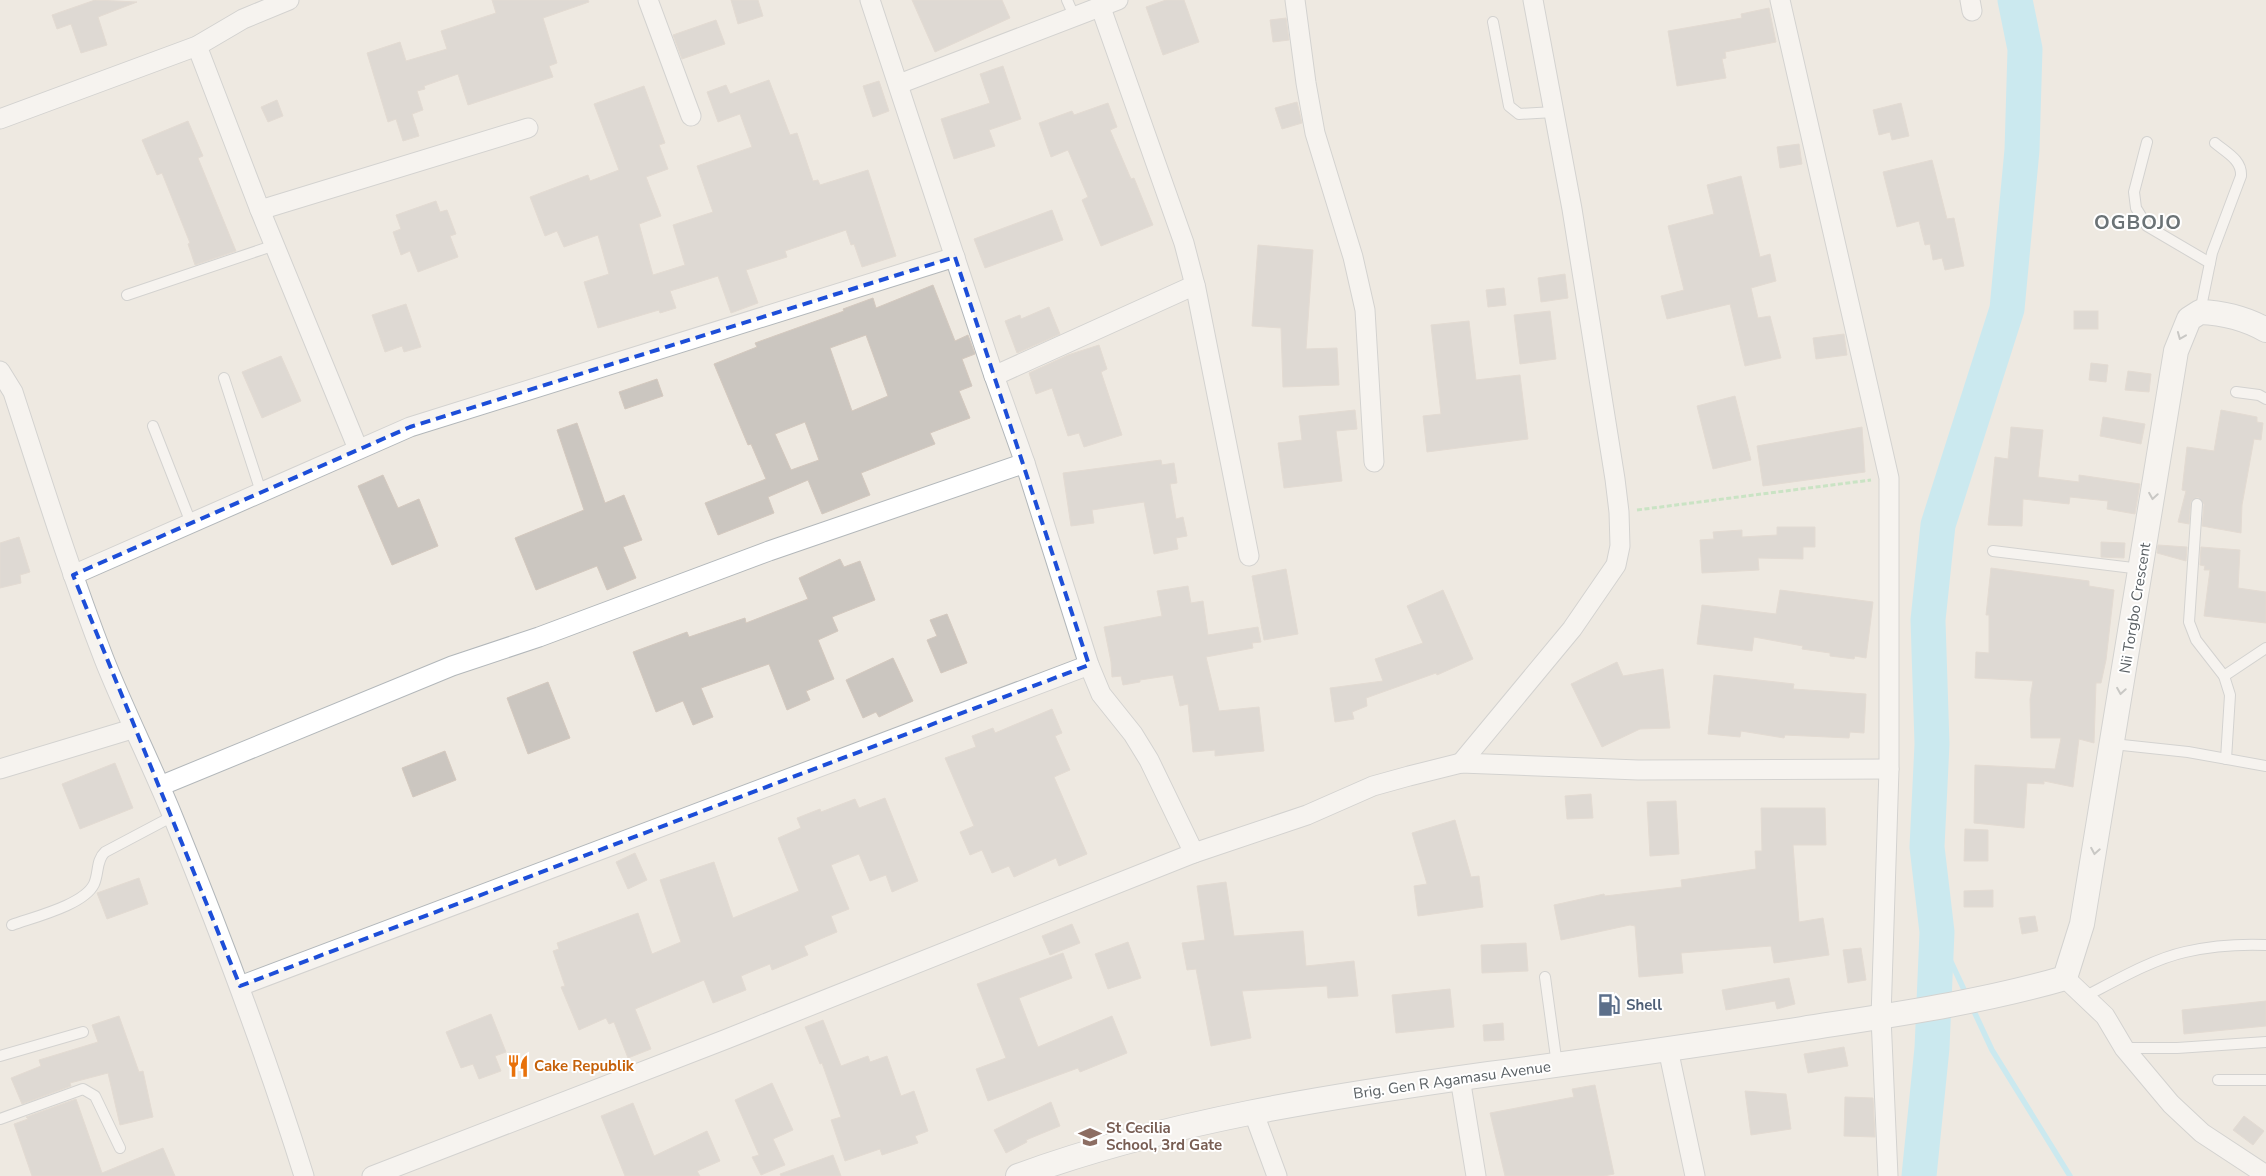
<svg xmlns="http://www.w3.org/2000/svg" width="2266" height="1176" viewBox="0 0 2266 1176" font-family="'Nunito Sans',sans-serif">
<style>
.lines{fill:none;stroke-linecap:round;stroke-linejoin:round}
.stream{stroke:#a1e9ff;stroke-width:5.5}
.river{stroke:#a1e9ff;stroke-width:35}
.building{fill:#cbc6c0;stroke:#d4c9bf;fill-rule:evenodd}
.service-casing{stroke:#b2b7ba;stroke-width:12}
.minor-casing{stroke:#b2b7ba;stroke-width:21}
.tertiary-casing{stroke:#b2b7ba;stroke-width:26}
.path{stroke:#9ddca0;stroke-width:3;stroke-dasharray:5 2.5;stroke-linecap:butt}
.service{stroke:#fff;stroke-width:10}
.minor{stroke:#fff;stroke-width:19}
.tertiary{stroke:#fff;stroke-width:24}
.oneway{stroke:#9ca0a2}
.marked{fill:none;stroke:#1d4ed8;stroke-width:4;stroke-dasharray:10 6;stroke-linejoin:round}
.labels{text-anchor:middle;stroke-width:4;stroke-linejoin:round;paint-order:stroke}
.street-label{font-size:15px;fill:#5a6064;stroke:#fff}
.service-label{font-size:15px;font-weight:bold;fill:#4e5e75;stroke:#fff;text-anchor:start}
.food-label{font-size:15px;font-weight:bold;fill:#c56008;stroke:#fff;text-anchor:start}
.education-label{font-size:15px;font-weight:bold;fill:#785e54;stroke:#fff;text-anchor:start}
.district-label{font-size:20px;font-weight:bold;letter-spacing:1px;fill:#6b7376;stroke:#fff}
</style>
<rect width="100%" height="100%" fill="#eee9e1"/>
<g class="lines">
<g class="stream">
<path d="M1937 932 1967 996"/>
<path d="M1972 1007 1992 1050 2070 1176"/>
</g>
<path class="river" d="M1919 1176 1932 1048 1937 932 1927 847 1932 744 1928 620 1938 525 2007 309 2022 150 2025 49 2015 0"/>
</g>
<g class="building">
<path d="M95 0 137 2 98 17 107 45 81 53 71 24 57 29 52 15Z"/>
<path d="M492 0H588L589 2 543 18 557 63 549 66 553 77 468 105 458 74 424 86 425 89 417 91 423 110 412 114 419 136 403 141 396 119 388 122 367 53 400 42 406 61 447 49 441 31 496 13Z"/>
<path d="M731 0H758L763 16 738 24Z"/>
<path d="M912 0H1002L1010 18 935 52Z"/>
<path d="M1166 0H1184L1199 42 1163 55 1146 7Z"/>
<path d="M1769 8 1776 42 1725 52 1726 58 1722 59 1726 78 1677 86 1668 31 1742 18 1741 14Z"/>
<path d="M1286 18 1289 40 1273 42 1270 20Z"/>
<path d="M716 20 725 44 682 59 673 35Z"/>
<path d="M1003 66 1021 119 989 130 995 146 954 159 941 119 990 103 980 74Z"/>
<path d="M769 80 790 135 797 133 813 181 818 180 820 185 868 170 896 256 862 267 854 244 851 245 846 230 785 251 787 257 746 270 758 303 731 313 718 276 670 291 676 308 660 313 659 310 598 328 584 282 609 274 598 235 564 247 557 231 545 236 530 197 588 175 590 181 619 170 594 104 644 86 665 143 659 145 668 169 646 177 661 216 639 224 653 275 685 265 673 225 713 212 697 166 752 147 740 114 718 122 707 92 726 85 730 94Z"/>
<path d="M879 81 889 111 873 117 863 86Z"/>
<path d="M277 100 283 116 268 122 261 107Z"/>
<path d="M1297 102 1302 123 1282 129 1275 108Z"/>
<path d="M1108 103 1117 127 1110 130 1131 179 1134 178 1153 225 1101 246 1082 200 1088 197 1068 150 1051 157 1039 123 1072 111 1074 115Z"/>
<path d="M1901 103 1909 136 1892 140 1890 132 1879 135 1873 110Z"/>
<path d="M188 121 203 156 198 158 236 251 195 265 188 244 190 243 162 173 157 175 142 140Z"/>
<path d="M1799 144 1802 164 1780 168 1777 147Z"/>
<path d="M1932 160 1947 219 1954 218 1964 266 1945 270 1942 258 1933 260 1930 244 1925 245 1919 221 1897 227 1883 172Z"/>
<path d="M1741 176 1760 257 1770 254 1776 281 1751 288 1758 318 1770 316 1781 358 1745 366 1730 304 1667 319 1661 296 1684 290 1668 226 1714 214 1707 185Z"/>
<path d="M436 201 440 212 447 210 456 234 450 236 458 257 418 272 410 251 401 255 393 232 401 229 396 215Z"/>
<path d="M1052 210 1063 240 985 268 974 239Z"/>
<path d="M1258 245 1313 250 1306 349 1337 348 1339 385 1283 387 1281 328 1252 326Z"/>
<path d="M1565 274 1568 298 1541 302 1538 278Z"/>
<path d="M933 285 955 341 968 335 975 354 962 359 972 386 959 391 970 418 930 433 935 444 861 473 870 495 822 514 808 480 768 497 774 513 718 535 705 503 766 479 751 444 748 445 714 364 757 347 755 343 844 311 843 309 873 298 876 308ZM866 335 888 396 852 411 830 348ZM805 422 819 460 791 470 775 434Z"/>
<path d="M1504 288 1506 305 1488 307 1486 290Z"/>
<path d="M406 304 421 347 404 352 402 346 385 352 372 315Z"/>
<path d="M1049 307 1060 334 1017 353 1005 321 1020 315 1021 319Z"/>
<path d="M1550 311 1556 359 1520 364 1514 315Z"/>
<rect x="2074" y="311" width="24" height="18"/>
<path d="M1469 321 1476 380 1520 375 1528 439 1427 452 1423 416 1441 414 1431 325Z"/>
<path d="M1844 334 1847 355 1816 359 1813 338Z"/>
<path d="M1099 345 1107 369 1101 372 1122 435 1084 447 1079 433 1068 436 1052 388 1036 394 1029 373 1068 355Z"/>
<path d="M281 356 301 401 262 418 242 372Z"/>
<path d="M2091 363 2108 365 2106 382 2089 380Z"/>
<path d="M2128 371 2151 374 2149 392 2125 390Z"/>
<path d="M657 379 663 396 625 409 619 392Z"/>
<path d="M1735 396 1751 460 1713 469 1697 406Z"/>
<path d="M1355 410 1357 429 1336 431 1342 481 1284 488 1278 443 1302 440 1299 416Z"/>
<path d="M2221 410 2257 417V422L2263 423 2261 440 2254 439 2242 505 2241 533 2202 526 2204 504 2198 497 2191 501 2189 524 2178 522 2186 491 2182 490 2187 447 2214 451Z"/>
<path d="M2103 417 2145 424 2141 444 2100 436Z"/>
<path d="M577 423 605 503 624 495 642 540 623 547 636 578 607 590 597 566 536 590 515 538 584 510 557 430Z"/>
<path d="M1862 427 1865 472 1763 486 1757 446Z"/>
<path d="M2011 427 2043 430 2038 477 2079 482V475L2140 484 2135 514 2107 509 2108 501 2070 497 2069 504 2023 499 2022 526 1988 525 1995 457 2008 459Z"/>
<path d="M1161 460 1162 465 1174 463 1177 483 1170 484 1176 519 1183 517 1187 536 1176 538 1178 549 1154 554 1144 502 1092 510 1094 523 1071 526 1063 473Z"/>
<path d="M383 475 398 508 419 499 438 546 392 565 358 486Z"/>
<path d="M1777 527H1815V547H1803V559L1758 558 1759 570 1702 573 1700 540 1714 539 1713 532 1742 530V537L1777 535Z"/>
<path d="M19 537 30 572 20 575 21 583 0 588V543Z"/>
<path d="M2101 542 2125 543 2124 558 2101 557Z"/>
<path d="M2158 545 2187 547 2186 561 2157 553Z"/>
<path d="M2201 547 2240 550 2238 588 2266 592V623L2204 616 2210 570H2204L2205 566 2200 565Z"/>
<path d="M840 559 844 567 860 561 875 600 832 617 838 631 818 640 834 679 806 691 810 700 787 710 769 664 701 688 713 717 693 725 683 701 656 712 633 652 687 632 689 637 745 618 746 623 808 599 799 578Z"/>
<path d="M1991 568 2089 581V586L2114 590 2106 660 2101 683H2096L2094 743 2079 739 2073 787 2044 781V784L2027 783 2024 828 1974 823 1975 765 2055 769 2061 738H2031L2030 699 2033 681 1975 678 1976 652 1989 653V615H1986Z"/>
<path d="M1286 569 1298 634 1264 640 1252 576Z"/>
<path d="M1188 586 1191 603 1203 601 1208 635 1258 627 1261 642 1252 643 1253 648 1206 657 1219 711 1259 707 1264 751 1215 756V750L1193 752 1188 704 1180 706 1173 675 1140 680V682L1123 685 1121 676 1112 677 1111 662 1104 627 1162 616 1157 591Z"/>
<path d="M1443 590 1473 659 1437 675 1436 673 1366 698 1367 706 1352 712 1354 719 1335 722 1330 688 1383 681 1375 659 1423 643 1407 606Z"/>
<path d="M1780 590 1873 602 1866 658 1855 656 1854 659 1830 656V653L1802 649 1803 646 1754 637 1752 651 1697 644 1702 605 1776 614Z"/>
<path d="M947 614 967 663 941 673 927 640 937 636 930 620Z"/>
<path d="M893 658 913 701 879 717 876 712 863 718 846 680Z"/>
<path d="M1617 662 1623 676 1663 669 1670 728 1640 729 1602 747 1571 684Z"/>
<path d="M1714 675 1794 684 1793 689 1866 694 1864 733 1850 732 1849 738 1785 735 1784 738 1741 731 1740 737 1708 734Z"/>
<path d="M548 682 570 738 528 754 507 698Z"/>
<path d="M1052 709 1062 733 1055 736 1070 770 1054 777 1087 854 1059 866 1056 858 1014 877 1009 866 992 873 982 850 970 855 960 832 974 826 945 758 976 747 972 736 993 728 995 733Z"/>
<path d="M445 751 456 780 413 797 402 768Z"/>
<path d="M115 763 133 808 80 829 62 784Z"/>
<path d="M1591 794 1593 818 1567 819 1565 796Z"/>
<path d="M885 798 918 881 892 892 886 875 870 881 859 854 831 865 849 909 831 916 837 932 804 946 808 955 772 970 770 964 741 976 746 990 713 1003 704 980 635 1009 651 1049 628 1058 614 1022 609 1024 606 1018 579 1030 561 987 565 986 553 951 559 949 557 943 638 913 652 954 681 942 660 880 714 862 733 918 799 891 778 838 801 828 797 818 820 809 821 812 855 799 859 808Z"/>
<path d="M1676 801 1679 854 1650 856 1647 802Z"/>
<path d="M1761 808H1825L1826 845H1793L1799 922 1823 918 1829 955 1774 963 1771 946 1681 953 1683 973 1639 977 1635 926 1630 925 1561 940 1554 905 1604 894 1605 896 1682 887 1681 880 1756 869 1755 851H1762Z"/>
<path d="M1455 820 1471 877 1479 876 1483 907 1418 916 1414 886 1427 884 1412 833Z"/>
<path d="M1965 829 1988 830V861H1964Z"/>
<path d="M635 853 647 880 628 889 616 862Z"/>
<path d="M139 878 148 904 107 919 97 893Z"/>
<path d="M1226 882 1234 936 1303 931 1306 966 1354 961 1358 996 1328 998 1327 986 1242 991 1251 1038 1211 1046 1196 969 1187 970 1182 943 1205 940 1197 886Z"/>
<path d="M1993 890V907H1964V891Z"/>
<path d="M2035 916 2038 931 2022 934 2019 918Z"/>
<path d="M1072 924 1080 943 1050 955 1042 936Z"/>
<path d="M1128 942 1141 978 1108 989 1095 954Z"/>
<path d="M1526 943 1528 971 1482 973 1481 945Z"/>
<path d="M1861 948 1866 980 1848 983 1843 950Z"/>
<path d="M1063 953 1072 978 1019 998 1038 1047 1112 1016 1127 1053 1080 1072 1078 1068 988 1101 976 1069 1006 1058 977 984Z"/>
<path d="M1789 978 1795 1004 1777 1009 1775 1001 1726 1010 1722 990Z"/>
<path d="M1450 989 1454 1027 1396 1033 1392 995Z"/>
<path d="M2266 1001V1026L2184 1034 2182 1010Z"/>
<path d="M491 1014 506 1052 495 1056 501 1071 479 1079 473 1064 461 1068 446 1032Z"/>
<path d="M119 1016 139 1072 143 1071 153 1117 120 1125 108 1073 70 1083 71 1086 22 1104 11 1078 41 1066 39 1060 98 1042 92 1025Z"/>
<path d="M823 1020 841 1066 868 1056 870 1062 887 1056 901 1096 914 1091 928 1131 915 1136 918 1143 882 1155 880 1149 845 1161 831 1120 841 1117 822 1063 820 1064 805 1027Z"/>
<path d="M1503 1023 1504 1040 1484 1041 1483 1025Z"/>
<path d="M1844 1047 1848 1066 1808 1073 1804 1054Z"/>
<path d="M772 1083 793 1130 773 1139 785 1165 761 1175 752 1157 759 1155 735 1100Z"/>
<path d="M1595 1085 1614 1174 1604 1176H1505L1490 1113 1574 1097 1572 1089Z"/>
<path d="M1745 1091 1786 1094 1791 1129 1751 1135Z"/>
<path d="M1845 1097 1873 1098 1875 1137 1844 1136Z"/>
<path d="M76 1099 102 1173 163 1148 175 1176H32L14 1124 28 1119 26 1117Z"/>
<path d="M1051 1102 1060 1126 1026 1140 1027 1142 1006 1153 994 1130Z"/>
<path d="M633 1103 654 1156 707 1131 720 1161 697 1171 700 1176H625L601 1116Z"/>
<path d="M2244 1116 2264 1131 2253 1145 2233 1130Z"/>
<path d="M833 1155 841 1176H781L780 1174Z"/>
</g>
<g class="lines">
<defs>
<g id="service">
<path d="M1067 0 1075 18"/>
<path d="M1493 22 1509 106 1519 114 1554 112"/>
<path d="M2147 142 2134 192 2136 208 2147 226 2210 263"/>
<path d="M127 295 275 245"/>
<path d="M2200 312 2212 253 2241 176C2242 160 2227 153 2215 143"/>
<path d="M224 378 261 492"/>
<path d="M2236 392 2259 395 2266 399"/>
<path d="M153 426 191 523"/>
<path d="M2197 504 2189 622 2196 640 2224 676 2230 695 2226 759"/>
<path d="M1993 551 2141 569"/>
<path d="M2224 676 2266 648"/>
<path d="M2113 744 2188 752 2266 766"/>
<path d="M12 925C34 917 84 905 94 884 99 873 96 860 105 852L173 816"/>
<path d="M1545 977 1557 1065"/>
<path d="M2086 996C2115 981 2153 959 2185 952 2211 946 2240 944 2266 945"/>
<path d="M2124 1048H2177L2266 1042"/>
<path d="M0 1056 83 1032"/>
<path d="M2218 1080H2266"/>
<path d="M0 1119 83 1089 95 1096 120 1148"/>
</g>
<g id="minor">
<path d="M648 0 691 116"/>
<path d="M870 0 992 370 1025 463 1089 665 1101 694 1133 734 1149 760 1194 853"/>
<path d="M1295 0 1306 83 1315 133 1353 257 1365 310 1374 462"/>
<path d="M1780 0 1889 478V769L1881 1017 1888 1176"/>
<path d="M1970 0 1972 11"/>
<path d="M1101 8 1184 243 1196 289 1249 556"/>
<path d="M197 46 260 210 358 449"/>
<path d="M899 84 1118 0"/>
<path d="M0 119 197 46 243 19 289 0"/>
<path d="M260 210 528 128"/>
<path d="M0 371 13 392C42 481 70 571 104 659 125 712 151 763 173 817 221 935 266 1054 304 1176"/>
<path d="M994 376 1195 285"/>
<path d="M73 575 410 427 955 257"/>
<path d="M1461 763 1572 629 1616 565 1620 546 1619 512 1615 479 1572 209 1533 0"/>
<path d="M0 769 132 729"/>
<path d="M160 786 452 666 539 637 769 551 1025 463"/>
<path d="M2065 978 2105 1016 2124 1048 2171 1104 2202 1133 2266 1175"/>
<path d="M240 986 1089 665"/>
<path d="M1668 1049 1695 1176"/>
<path d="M1460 1078 1476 1176"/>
<path d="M1253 1111 1277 1176"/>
<path d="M372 1176 724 1040 1194 853 1307 815 1373 786 1409 776 1461 763 1638 770 1889 769"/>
</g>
<path id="tertiary" d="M1018 1176C1168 1121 1331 1096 1489 1074 1594 1060 1698 1045 1802 1029 1891 1015 1979 1003 2065 978L2082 924 2176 351 2189 319 2200 312C2224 313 2245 318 2266 330"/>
</defs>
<use href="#service" class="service-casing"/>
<use href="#minor" class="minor-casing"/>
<use href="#tertiary" class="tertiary-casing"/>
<path class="path" d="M1637 510 1871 480"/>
<use href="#service" class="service"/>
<use href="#minor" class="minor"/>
<use href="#tertiary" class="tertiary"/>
</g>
<defs><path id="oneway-chevron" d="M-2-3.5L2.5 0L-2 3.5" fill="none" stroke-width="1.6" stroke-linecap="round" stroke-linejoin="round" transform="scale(1.25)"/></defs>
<g class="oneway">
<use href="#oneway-chevron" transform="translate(2181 336) rotate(112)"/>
<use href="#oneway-chevron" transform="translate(2153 496) rotate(99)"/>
<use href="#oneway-chevron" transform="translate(2121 691) rotate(99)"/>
<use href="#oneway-chevron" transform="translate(2095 851) rotate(100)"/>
</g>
<path d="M0 0H2266V1176H0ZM955 257 1089 665 240 986 73 575 410 427Z" fill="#eee9e1" fill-opacity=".55" fill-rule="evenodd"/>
<path class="marked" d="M955 257 1089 665 240 986 73 575 410 427Z"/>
<defs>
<symbol id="fuel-bare" viewBox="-9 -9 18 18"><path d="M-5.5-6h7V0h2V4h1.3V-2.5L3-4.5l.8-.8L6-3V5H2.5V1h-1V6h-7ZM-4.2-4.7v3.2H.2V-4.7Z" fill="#5c6f8a" stroke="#fff" stroke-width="2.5" paint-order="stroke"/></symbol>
<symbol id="restaurant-bare" viewBox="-9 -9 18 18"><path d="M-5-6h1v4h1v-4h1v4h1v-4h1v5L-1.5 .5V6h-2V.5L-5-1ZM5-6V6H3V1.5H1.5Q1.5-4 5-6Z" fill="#e8710a" stroke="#fff" stroke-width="2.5" paint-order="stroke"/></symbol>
<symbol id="school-bare" viewBox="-9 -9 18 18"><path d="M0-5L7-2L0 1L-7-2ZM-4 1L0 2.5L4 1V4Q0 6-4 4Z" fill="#8d6e63" stroke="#fff" stroke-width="2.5" paint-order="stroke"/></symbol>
</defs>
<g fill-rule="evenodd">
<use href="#fuel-bare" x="1593" y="989" width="32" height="32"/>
<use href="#restaurant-bare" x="502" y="1050" width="32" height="32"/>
<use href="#school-bare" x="1074" y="1121" width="32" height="32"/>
</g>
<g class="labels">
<g class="street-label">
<text transform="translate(2135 608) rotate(-81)" y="5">Nii Torgbo Crescent</text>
<text transform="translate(1452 1080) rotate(-8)" y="5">Brig. Gen R Agamasu Avenue</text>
</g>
<g class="service-label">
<text x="1626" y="1010">Shell</text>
</g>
<g class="food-label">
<text x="534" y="1071">Cake Republik</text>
</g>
<g class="education-label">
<text x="1106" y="1133">St Cecilia<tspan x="1106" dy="17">School, 3rd Gate</tspan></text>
</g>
<g class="district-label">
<text x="2138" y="229">OGBOJO</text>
</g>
</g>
</svg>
